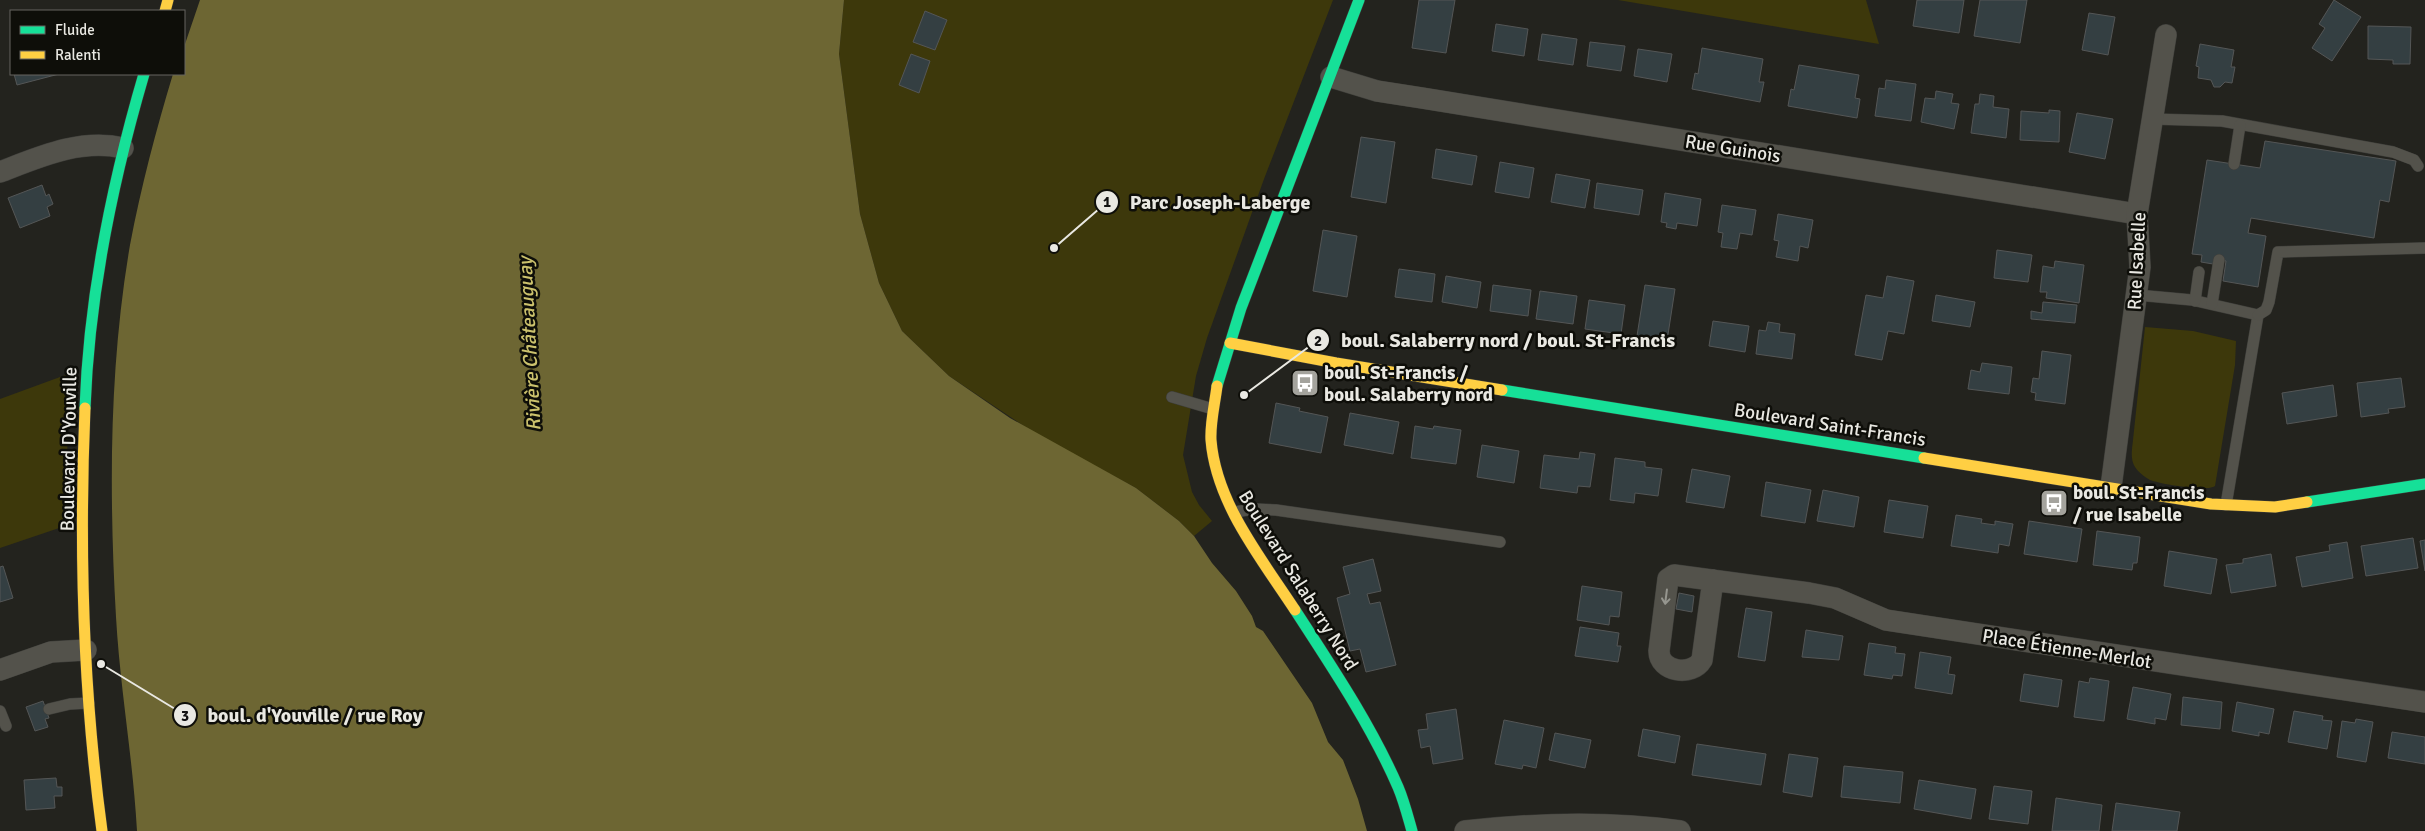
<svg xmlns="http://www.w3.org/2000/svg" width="2425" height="831" viewBox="0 0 2425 831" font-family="Signika,sans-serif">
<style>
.green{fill:#3d380b}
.water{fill:#6d6633}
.building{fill:#343f42;stroke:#545656}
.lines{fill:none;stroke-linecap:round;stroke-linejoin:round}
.lane-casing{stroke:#3e3e3a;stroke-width:12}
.street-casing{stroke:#3e3e3a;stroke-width:22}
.fast-casing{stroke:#3e3e3a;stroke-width:12}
.slow-casing{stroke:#3e3e3a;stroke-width:12}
.lane{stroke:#53524b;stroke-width:11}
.street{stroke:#53524b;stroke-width:21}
.fast{stroke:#16e098;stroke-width:11}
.slow{stroke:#ffcf43;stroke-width:11}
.oneway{stroke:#96968f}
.labels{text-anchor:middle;stroke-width:5;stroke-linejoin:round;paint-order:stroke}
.street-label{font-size:19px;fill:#e9e8e2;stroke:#0e0e09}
.poi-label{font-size:19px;font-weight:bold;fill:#e9e8e2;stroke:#0e0e09;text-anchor:start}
.water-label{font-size:20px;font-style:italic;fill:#ccc26d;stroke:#0e0e09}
.leader{fill:none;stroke:#e9e8e2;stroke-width:2}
.callout-dot{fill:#e9e8e2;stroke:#0e0e09;stroke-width:2}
.mark-label{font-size:15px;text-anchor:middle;font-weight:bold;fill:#111}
.callout-label{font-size:20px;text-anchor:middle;font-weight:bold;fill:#e9e8e2;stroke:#0e0e09;stroke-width:5;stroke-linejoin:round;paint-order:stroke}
</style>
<rect width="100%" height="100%" fill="#23231e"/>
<g class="green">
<path d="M844 0H1333L1264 179 1207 338 1196 376 1183 455 1192 492 1199 505 1212 521 1194 536 1179 521 1136 488 1036 434 949 376 902 331 879 283 860 214 839 54Z"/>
<path d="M1618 0H1866L1879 44Z"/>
<path d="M2145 327 2193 331 2236 341 2235 365 2215 486C2207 492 2160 484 2150 480 2145 477 2138 472 2135 467 2130 459 2132 449 2133 440Z"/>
<path d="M71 373 67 399 68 525 0 548V399Z"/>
</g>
<path class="water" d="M200 0H844L839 54 860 214 879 283 902 331 949 376 1010 418 1136 488 1179 521 1194 536 1212 563 1236 591 1252 616 1256 627 1263 631 1312 703 1328 742 1343 760 1358 799 1367 831H137C133 759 120 688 116 617 109 494 109 367 130 245 141 187 156 130 173 74H184V47Z"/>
<g class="building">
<path d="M1419 0H1455L1446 53 1412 48Z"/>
<path d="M1917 0H1964L1959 33 1913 26Z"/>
<path d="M1980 0H2027L2020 43 1974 36Z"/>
<path d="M2334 0 2361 17 2332 61 2312 48 2325 28 2319 24Z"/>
<path d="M925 11 947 20 935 50 913 42Z"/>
<path d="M2089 13 2115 17 2108 55 2082 50Z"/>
<path d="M1496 24 1528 29 1524 56 1492 51Z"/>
<path d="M2368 26 2411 27 2410 64H2393V60L2368 59Z"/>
<path d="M1542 34 1577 39 1573 65 1538 60Z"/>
<path d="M1590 42 1625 46 1621 71 1587 66Z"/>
<path d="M2200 44 2234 50 2231 67H2235L2232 83 2225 82 2220 87H2214L2211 80 2198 78 2199 67 2196 66Z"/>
<path d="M1702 48 1763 59 1759 82H1764L1760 102 1692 89 1695 73 1698 74Z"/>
<path d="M1638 49 1672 54 1667 82 1634 76Z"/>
<path d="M911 54 930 61 919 93 899 85Z"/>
<path d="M1799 65 1859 75 1855 98 1860 99 1857 118 1788 106 1791 89 1794 90Z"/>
<path d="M14 74H59L17 85Z"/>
<path d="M1886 80 1916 84 1911 121 1875 116 1879 88 1885 89Z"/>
<path d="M1936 91 1953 94 1951 103 1959 104 1954 129 1921 122 1925 98 1935 99Z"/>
<path d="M1980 94 1994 96 1993 107 2009 109 2006 138 1971 133 1975 104H1979Z"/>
<path d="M2049 110 2060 111 2059 142 2020 140 2021 111 2049 113Z"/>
<path d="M2077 113 2113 119 2105 159 2069 152Z"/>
<path d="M1361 137 1395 142 1386 203 1351 197Z"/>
<path d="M2265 141 2396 161 2389 202 2380 200 2374 238 2251 218 2248 233 2266 236 2258 287 2223 281 2226 261 2214 259 2213 264 2201 262 2202 255 2192 254 2207 160 2260 168Z"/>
<path d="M1436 149 1477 156 1472 185 1432 178Z"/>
<path d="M1500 162 1534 168 1529 198 1495 192Z"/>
<path d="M1556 174 1590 180 1585 208 1551 202Z"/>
<path d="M1597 183 1643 190 1639 215 1594 208Z"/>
<path d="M42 185 46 196 49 194 53 204 47 207 50 216 20 228 8 198Z"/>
<path d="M1665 193 1701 199 1697 226 1677 223 1676 229 1666 227 1667 223 1661 222Z"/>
<path d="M1722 205 1756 210 1752 235 1740 233 1737 249 1721 247 1723 233 1718 232Z"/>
<path d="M1778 214 1813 220 1808 248 1800 246 1798 261 1776 257 1779 241 1774 240Z"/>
<path d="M1323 230 1357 236 1347 297 1313 291Z"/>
<path d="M1997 250 2032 255 2028 282 1994 278Z"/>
<path d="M2055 261 2084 265 2079 303 2046 298 2047 292H2040L2043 266 2054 268Z"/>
<path d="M1399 269 1435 274 1432 302 1395 297Z"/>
<path d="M1446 276 1481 282 1477 308 1442 302Z"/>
<path d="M1887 276 1914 281 1904 334 1888 331 1882 360 1855 355 1866 295 1883 298Z"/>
<path d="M1493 285 1531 290 1528 316 1490 311Z"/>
<path d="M1645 285 1675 289 1667 341 1637 336Z"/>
<path d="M1540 291 1577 296 1573 324 1536 319Z"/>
<path d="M1936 295 1975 302 1970 327 1932 321Z"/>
<path d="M1589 300 1625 305 1621 334 1585 329Z"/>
<path d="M2043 302 2077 305 2075 323 2031 319V311L2042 313Z"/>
<path d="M1713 321 1749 326 1745 352 1709 346Z"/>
<path d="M1768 322 1780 324 1779 332 1795 334 1792 359 1756 354 1759 330 1766 331Z"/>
<path d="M2042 351 2071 355 2065 404 2035 400 2036 393 2031 392 2033 378 2039 379Z"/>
<path d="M1982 363 2012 367 2009 394 1968 389 1971 370 1980 372Z"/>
<path d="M2401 378 2405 407 2388 409 2389 413 2361 417 2357 383Z"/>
<path d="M2333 385 2337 416 2287 424 2282 393Z"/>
<path d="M1276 403 1300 408 1299 411 1328 417 1321 453 1269 443Z"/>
<path d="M1350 413 1399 422 1393 454 1344 445Z"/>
<path d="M1415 426 1433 429 1434 426 1461 430 1456 464 1411 458Z"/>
<path d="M1482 445 1519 451 1514 483 1477 477Z"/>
<path d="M1580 452 1595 454 1590 487 1578 486 1577 493 1540 488 1544 455 1579 459Z"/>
<path d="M1615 458 1645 462V467L1662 469 1658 496 1635 493 1634 503 1610 500Z"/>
<path d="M1692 469 1730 476 1724 508 1686 502Z"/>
<path d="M1766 482 1811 490 1805 523 1761 516Z"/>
<path d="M1823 490 1859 497 1854 527 1817 521Z"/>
<path d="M1889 500 1928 506 1923 538 1884 532Z"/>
<path d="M1956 515 1982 519 1981 523 1995 525V521L2013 524 2009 546 1999 544 1998 553 1951 546Z"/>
<path d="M2029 521 2082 529 2077 562 2024 554Z"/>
<path d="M2097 531 2140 537 2137 563H2133L2132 570 2093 565Z"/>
<path d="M2413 538 2418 568 2366 576 2361 546Z"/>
<path d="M2425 540V571L2420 541Z"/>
<path d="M2347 542 2353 578 2302 587 2296 557 2330 551 2329 545Z"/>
<path d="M2169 551 2217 559 2211 594 2164 586Z"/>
<path d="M2271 554 2276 586 2231 593 2226 565 2243 563V559Z"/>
<path d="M1373 559 1381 591 1367 594 1370 604 1380 602 1396 665 1366 672 1360 649 1350 651 1337 598 1350 594 1343 567Z"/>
<path d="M3 566 13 598 0 602V567Z"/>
<path d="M1582 586 1622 592 1619 617 1610 616 1609 625 1577 620Z"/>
<path d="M1679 593 1694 596 1692 612 1676 609Z"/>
<path d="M1746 608 1772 612 1765 661 1738 657Z"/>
<path d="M1580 627 1619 633 1617 646H1621L1618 662 1575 656Z"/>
<path d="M1806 630 1843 636 1839 660 1802 657Z"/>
<path d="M1869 643 1896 647 1895 653 1905 654 1902 676 1893 675 1892 679 1864 675Z"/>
<path d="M1920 652 1951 657 1948 674 1955 675 1952 694 1915 688Z"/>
<path d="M2024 674 2062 680 2058 707 2020 701Z"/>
<path d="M2090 678 2109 681 2104 721 2074 717 2079 681 2089 683Z"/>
<path d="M2133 687 2171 694 2166 720 2155 718V724L2127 719Z"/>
<path d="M2183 697 2222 702 2220 729 2181 725Z"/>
<path d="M43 701 49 718 45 719 48 727 35 731 26 707Z"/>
<path d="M2237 702 2274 709 2269 734 2259 732V736L2232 731Z"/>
<path d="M1456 709 1463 759 1433 764 1430 746 1421 748 1418 730 1428 729 1426 714Z"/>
<path d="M2294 711 2323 716 2322 720 2332 721 2327 749 2288 742Z"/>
<path d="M2356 719 2373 722 2366 762 2337 757 2342 721 2355 723Z"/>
<path d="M1504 720 1544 728 1536 768 1523 765 1522 769 1495 764Z"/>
<path d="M1643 729 1680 736 1675 763 1638 756Z"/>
<path d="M2392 732 2425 737V764L2388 758Z"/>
<path d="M1555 733 1591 740 1585 768 1549 760Z"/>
<path d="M1697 744 1766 754 1761 785 1692 775Z"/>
<path d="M1789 754 1818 758 1812 797 1783 792Z"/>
<path d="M1844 766 1903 772 1900 803 1841 797Z"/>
<path d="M56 778 57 787H62V796H54L55 808 26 810 24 780Z"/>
<path d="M1919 780 1976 789 1971 819 1914 809Z"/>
<path d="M1994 786 2032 791 2028 824 1989 819Z"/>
<path d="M2056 798 2102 805 2099 831H2052Z"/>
<path d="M2116 803 2180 812 2177 831H2112Z"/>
</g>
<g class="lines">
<defs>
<g id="lane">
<path d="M2152 119 2222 121 2393 152 2414 160 2418 166"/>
<path d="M2234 164 2240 125"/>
<path d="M2137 295 2192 300 2258 315 2226 505"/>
<path d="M2195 301 2199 272"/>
<path d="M2212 304 2219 260"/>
<path d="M2258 315 2266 310 2269 302 2278 252 2425 248"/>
<path d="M1172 397 1213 409"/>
<path d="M1234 512 1255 509 1276 510 1500 542"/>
<path d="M49 709 70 704 89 703"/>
<path d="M0 711 6 726"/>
</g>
<g id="street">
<path d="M1331 77 1377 91 1422 98 2137 214"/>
<path d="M0 172C39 157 81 138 123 148"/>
<path d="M2111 487 2140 267 2137 214 2166 35"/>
<path d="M1713 580 1702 660C1692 677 1659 672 1659 651L1668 579 1674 575 1809 593 1835 598 1886 620 2425 702"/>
<path d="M0 670 51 652 86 650"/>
<path d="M1465 831C1537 823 1609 821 1680 831"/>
</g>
<g id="fast">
<path d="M1217 386 1241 308 1359 0"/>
<path d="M1502 390 1924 458"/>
<path d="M85 408C89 294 112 183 144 74"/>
<path d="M2307 502 2425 484"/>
<path d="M1295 610C1332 667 1371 725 1398 787 1404 801 1408 817 1412 831"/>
</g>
<g id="slow">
<path d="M165 11 168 0"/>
<path d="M1230 343 1336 363 1502 390"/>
<path d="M1217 386C1215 403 1210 423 1211 440 1216 503 1261 558 1295 610"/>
<path d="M85 408C79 548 83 691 102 831"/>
<path d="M1924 458 2211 504 2275 507 2307 502"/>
</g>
</defs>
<use href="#lane" class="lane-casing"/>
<use href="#street" class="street-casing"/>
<use href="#fast" class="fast-casing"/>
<use href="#slow" class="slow-casing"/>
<use href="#lane" class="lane"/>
<use href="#street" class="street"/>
<use href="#fast" class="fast"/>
<use href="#slow" class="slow"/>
</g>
<defs><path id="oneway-shaft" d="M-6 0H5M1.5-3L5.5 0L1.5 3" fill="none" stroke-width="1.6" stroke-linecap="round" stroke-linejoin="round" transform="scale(1.25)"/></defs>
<use class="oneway" href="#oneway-shaft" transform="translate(1666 597) rotate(97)"/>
<defs>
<symbol id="bus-square" viewBox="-11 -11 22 22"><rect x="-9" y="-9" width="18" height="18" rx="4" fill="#a4a39d" stroke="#0e0e09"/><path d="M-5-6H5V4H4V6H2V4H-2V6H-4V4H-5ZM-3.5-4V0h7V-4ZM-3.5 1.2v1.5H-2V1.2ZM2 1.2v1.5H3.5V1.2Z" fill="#fff"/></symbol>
</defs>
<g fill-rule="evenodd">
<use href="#bus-square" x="1289" y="367" width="32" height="32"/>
<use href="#bus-square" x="2038" y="487" width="32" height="32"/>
</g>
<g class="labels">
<g class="street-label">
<text transform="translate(1733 148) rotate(9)" y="7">Rue Guinois</text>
<text transform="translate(2136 261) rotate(-87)" y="7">Rue Isabelle</text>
<text transform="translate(1830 424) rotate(9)" y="7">Boulevard Saint-Francis</text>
<text transform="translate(68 449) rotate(-89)" y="7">Boulevard D'Youville</text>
<text transform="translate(1299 580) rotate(58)" y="7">Boulevard Salaberry Nord</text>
<text transform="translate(2067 648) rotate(9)" y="7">Place Étienne-Merlot</text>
</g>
<g class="poi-label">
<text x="1324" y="379">boul. St-Francis /<tspan x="1324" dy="22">boul. Salaberry nord</tspan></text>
<text x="2073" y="499">boul. St-Francis<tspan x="2073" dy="22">/ rue Isabelle</tspan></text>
</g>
<g class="water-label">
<text transform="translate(529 344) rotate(-93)" y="7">Rivière Châteauguay</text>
</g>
</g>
<path class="leader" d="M1054 248L1107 202M1244 395L1318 340M101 664L185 715"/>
<g class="callout-dot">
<circle cx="1054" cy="248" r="5"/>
<circle cx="1244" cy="395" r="5"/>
<circle cx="101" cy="664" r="5"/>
<circle cx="1107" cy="202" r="12"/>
<circle cx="1318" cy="340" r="12"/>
<circle cx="185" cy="715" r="12"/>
</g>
<g class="mark-label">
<text x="1107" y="207">1</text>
<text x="1318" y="346">2</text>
<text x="185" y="721">3</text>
</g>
<g class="callout-label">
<text x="1220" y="209">Parc Joseph-Laberge</text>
<text x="1508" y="347">boul. Salaberry nord / boul. St-Francis</text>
<text x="315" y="722">boul. d'Youville / rue Roy</text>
</g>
<rect x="10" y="10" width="175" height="65" fill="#0e0e09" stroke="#666560"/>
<rect x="20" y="26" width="25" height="8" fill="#16e098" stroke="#666560"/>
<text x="55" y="35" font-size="15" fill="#e9e8e2">Fluide</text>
<rect x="20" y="51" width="25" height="8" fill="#ffcf43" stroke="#666560"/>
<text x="55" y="60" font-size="15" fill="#e9e8e2">Ralenti</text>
</svg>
